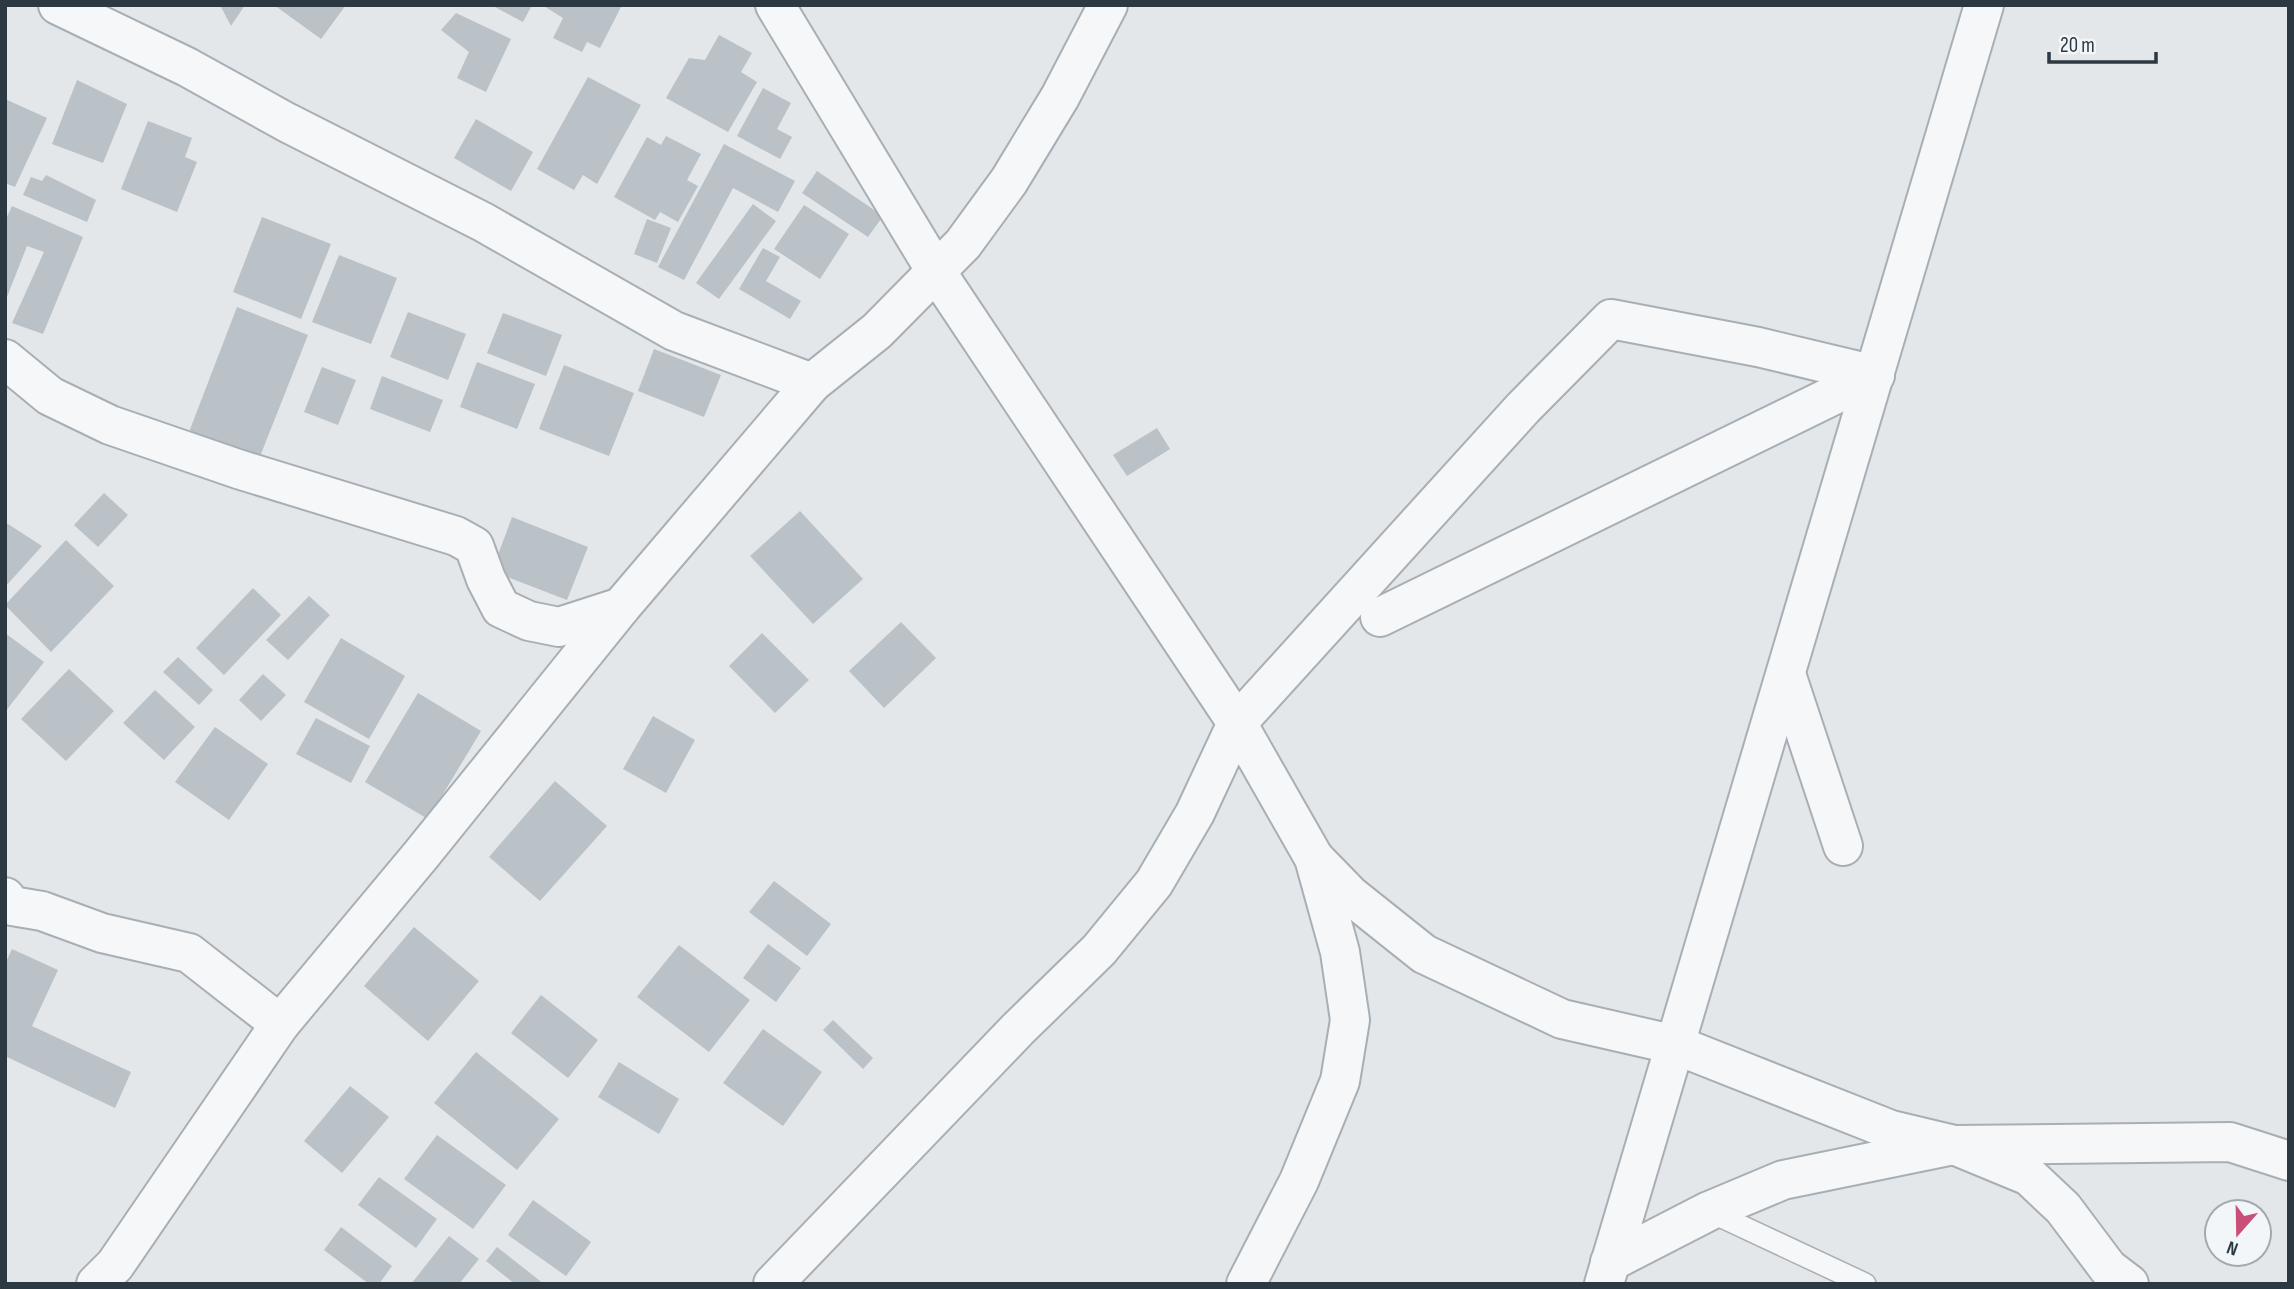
<svg xmlns="http://www.w3.org/2000/svg" width="2294" height="1289" viewBox="0 0 2294 1289" font-family="'Sofia Sans Condensed',sans-serif">
<style>
.building{fill:#bac1c7}
.lines{fill:none;stroke-linecap:round;stroke-linejoin:round}
.service-casing{stroke:#a8afb4;stroke-width:24}
.minor-casing{stroke:#a8afb4;stroke-width:42}
.tertiary-casing{stroke:#a8afb4;stroke-width:42}
.service{stroke:#f5f7f9;stroke-width:21}
.minor{stroke:#f5f7f9;stroke-width:38}
.tertiary{stroke:#f5f7f9;stroke-width:38}
</style>
<rect width="100%" height="100%" fill="#e3e7ea"/>
<g class="building">
<path d="M220 5H245L231 26Z"/>
<path d="M274 5H346L321 39Z"/>
<path d="M491 5H532L523 22Z"/>
<path d="M542 5H622L600 48 587 42 582 52 553 38 563 18Z"/>
<path d="M456 13 511 39 486 92 457 78 469 52 441 30Z"/>
<path d="M719 35 752 53 741 72 757 82 728 132 666 98 689 58 705 60Z"/>
<path d="M588 77 641 105 597 184 583 175 574 190 537 169Z"/>
<path d="M77 80 127 104 103 163 52 144Z"/>
<path d="M763 88 791 103 777 129 792 137 780 159 737 136Z"/>
<path d="M5 99 47 118 15 187 5 183Z"/>
<path d="M476 119 533 152 511 191 454 158Z"/>
<path d="M148 121 192 138 185 157 197 162 177 212 121 189Z"/>
<path d="M666 136 701 154 687 180 698 186 678 222 660 212 655 220 614 197 647 137 661 145Z"/>
<path d="M724 144 795 181 778 212 733 188 684 280 658 267Z"/>
<path d="M817 171 883 216 868 237 802 193Z"/>
<path d="M46 175 96 200 87 222 23 195 31 177 42 181Z"/>
<path d="M753 204 776 221 719 299 696 283Z"/>
<path d="M804 205 849 234 820 279 774 249Z"/>
<path d="M12 206 83 237 43 334 12 323 44 252 27 246 5 302V221Z"/>
<path d="M262 217 331 244 301 319 233 292Z"/>
<path d="M647 219 671 228 657 263 634 254Z"/>
<path d="M763 248 780 257 766 281 801 301 790 319 739 289Z"/>
<path d="M339 255 397 278 371 344 312 322Z"/>
<path d="M237 307 308 335 259 459 189 432Z"/>
<path d="M408 312 466 334 448 380 390 357Z"/>
<path d="M503 313 562 335 546 376 487 353Z"/>
<path d="M654 349 721 375 704 417 638 391Z"/>
<path d="M477 362 535 384 517 429 460 407Z"/>
<path d="M564 365 634 393 609 456 539 429Z"/>
<path d="M322 367 356 380 338 425 304 412Z"/>
<path d="M382 376 443 400 430 432 370 409Z"/>
<path d="M1157 428 1170 449 1127 476 1113 455Z"/>
<path d="M104 493 128 515 98 547 74 525Z"/>
<path d="M800 511 863 579 813 624 750 556Z"/>
<path d="M512 517 588 547 567 600 492 571Z"/>
<path d="M5 522 42 546 5 587Z"/>
<path d="M66 540 114 586 51 652 5 605Z"/>
<path d="M253 588 281 615 224 675 196 648Z"/>
<path d="M309 596 330 615 288 660 266 640Z"/>
<path d="M901 622 936 658 884 708 849 671Z"/>
<path d="M5 633 44 662 5 712Z"/>
<path d="M762 633 809 680 775 713 729 666Z"/>
<path d="M341 638 405 676 369 739 304 702Z"/>
<path d="M178 657 213 690 199 705 163 672Z"/>
<path d="M69 669 114 711 66 761 21 719Z"/>
<path d="M263 674 286 695 261 721 239 700Z"/>
<path d="M155 690 195 727 164 760 123 723Z"/>
<path d="M418 693 481 731 428 819 365 782Z"/>
<path d="M653 716 695 740 666 793 623 769Z"/>
<path d="M316 718 370 746 351 783 296 754Z"/>
<path d="M215 727 268 764 229 820 175 782Z"/>
<path d="M555 781 607 826 540 901 489 857Z"/>
<path d="M774 881 831 924 807 956 749 912Z"/>
<path d="M414 927 479 981 428 1041 364 986Z"/>
<path d="M768 944 801 968 776 1002 743 978Z"/>
<path d="M679 945 750 1000 709 1052 637 997Z"/>
<path d="M12 949 58 970 32 1026 131 1072 115 1108 5 1056V964Z"/>
<path d="M541 995 598 1040 568 1078 511 1033Z"/>
<path d="M833 1020 873 1058 863 1069 823 1030Z"/>
<path d="M763 1029 822 1072 783 1126 723 1083Z"/>
<path d="M476 1052 559 1119 517 1170 434 1103Z"/>
<path d="M619 1062 679 1099 659 1134 598 1097Z"/>
<path d="M350 1086 389 1117 342 1173 304 1141Z"/>
<path d="M437 1135 506 1185 473 1229 404 1179Z"/>
<path d="M379 1177 437 1219 416 1248 358 1205Z"/>
<path d="M533 1200 591 1242 566 1276 508 1235Z"/>
<path d="M341 1227 392 1266 379 1284H369L324 1250Z"/>
<path d="M449 1236 479 1259 459 1284H411Z"/>
<path d="M497 1247 544 1284H515L486 1261Z"/>
</g>
<g class="lines">
<defs>
<path id="service" d="M1709 1211 1865 1284"/>
<g id="minor">
<path d="M58 5 187 67 286 122 483 222 674 331 812 383"/>
<path d="M5 359 50 396 110 425 238 469 456 536 474 546 486 579 501 608 529 621 559 627 621 607"/>
<path d="M1380 617 1875 375"/>
<path d="M1786 674 1843 846"/>
<path d="M1314 858 1350 895 1424 954 1562 1019 1676 1045 1891 1130 1954 1145 2029 1176 2063 1208 2108 1268 2129 1284"/>
<path d="M5 897 12 906 42 911 102 933 189 953 280 1024"/>
<path d="M1610 1262 1709 1211 1783 1180 1954 1145 2230 1142 2289 1161"/>
<path d="M96 1284 115 1265 280 1024 421 855 621 607 812 383 877 331 963 244 1009 181 1060 97 1108 5"/>
<path d="M773 1284 1018 1029 1099 950 1154 883 1195 813 1237 723 1523 408 1611 319 1758 347 1875 375"/>
<path d="M1604 1284 1984 5"/>
</g>
<path id="tertiary" d="M775 5 937 273 1237 723 1314 858 1340 952 1350 1020 1340 1081 1299 1181 1246 1284"/>
</defs>
<use href="#service" class="service-casing"/>
<use href="#minor" class="minor-casing"/>
<use href="#tertiary" class="tertiary-casing"/>
<use href="#service" class="service"/>
<use href="#minor" class="minor"/>
<use href="#tertiary" class="tertiary"/>
</g>
<rect width="2294" height="1289" fill="none" stroke="#2c3842" stroke-width="14"/>
<g transform="translate(2238 1233) rotate(200)"><circle r="33" fill="#f3f6f8" stroke="#a3aaaf" stroke-width="2"/>
<path d="M0-5L12 26L0 18L-12 26Z" fill="#c84f78"/>
<text y="-10" font-size="19" font-weight="bold" text-anchor="middle" fill="#2c3842">N</text>
</g>
<path d="M2049 52v10h107v-10" fill="none" stroke="#2c3842" stroke-width="3.5"/>
<text x="2060" y="52" font-size="21" fill="#2c3842" stroke="#f3f6f8" stroke-width="5" paint-order="stroke">20 m</text>
</svg>
